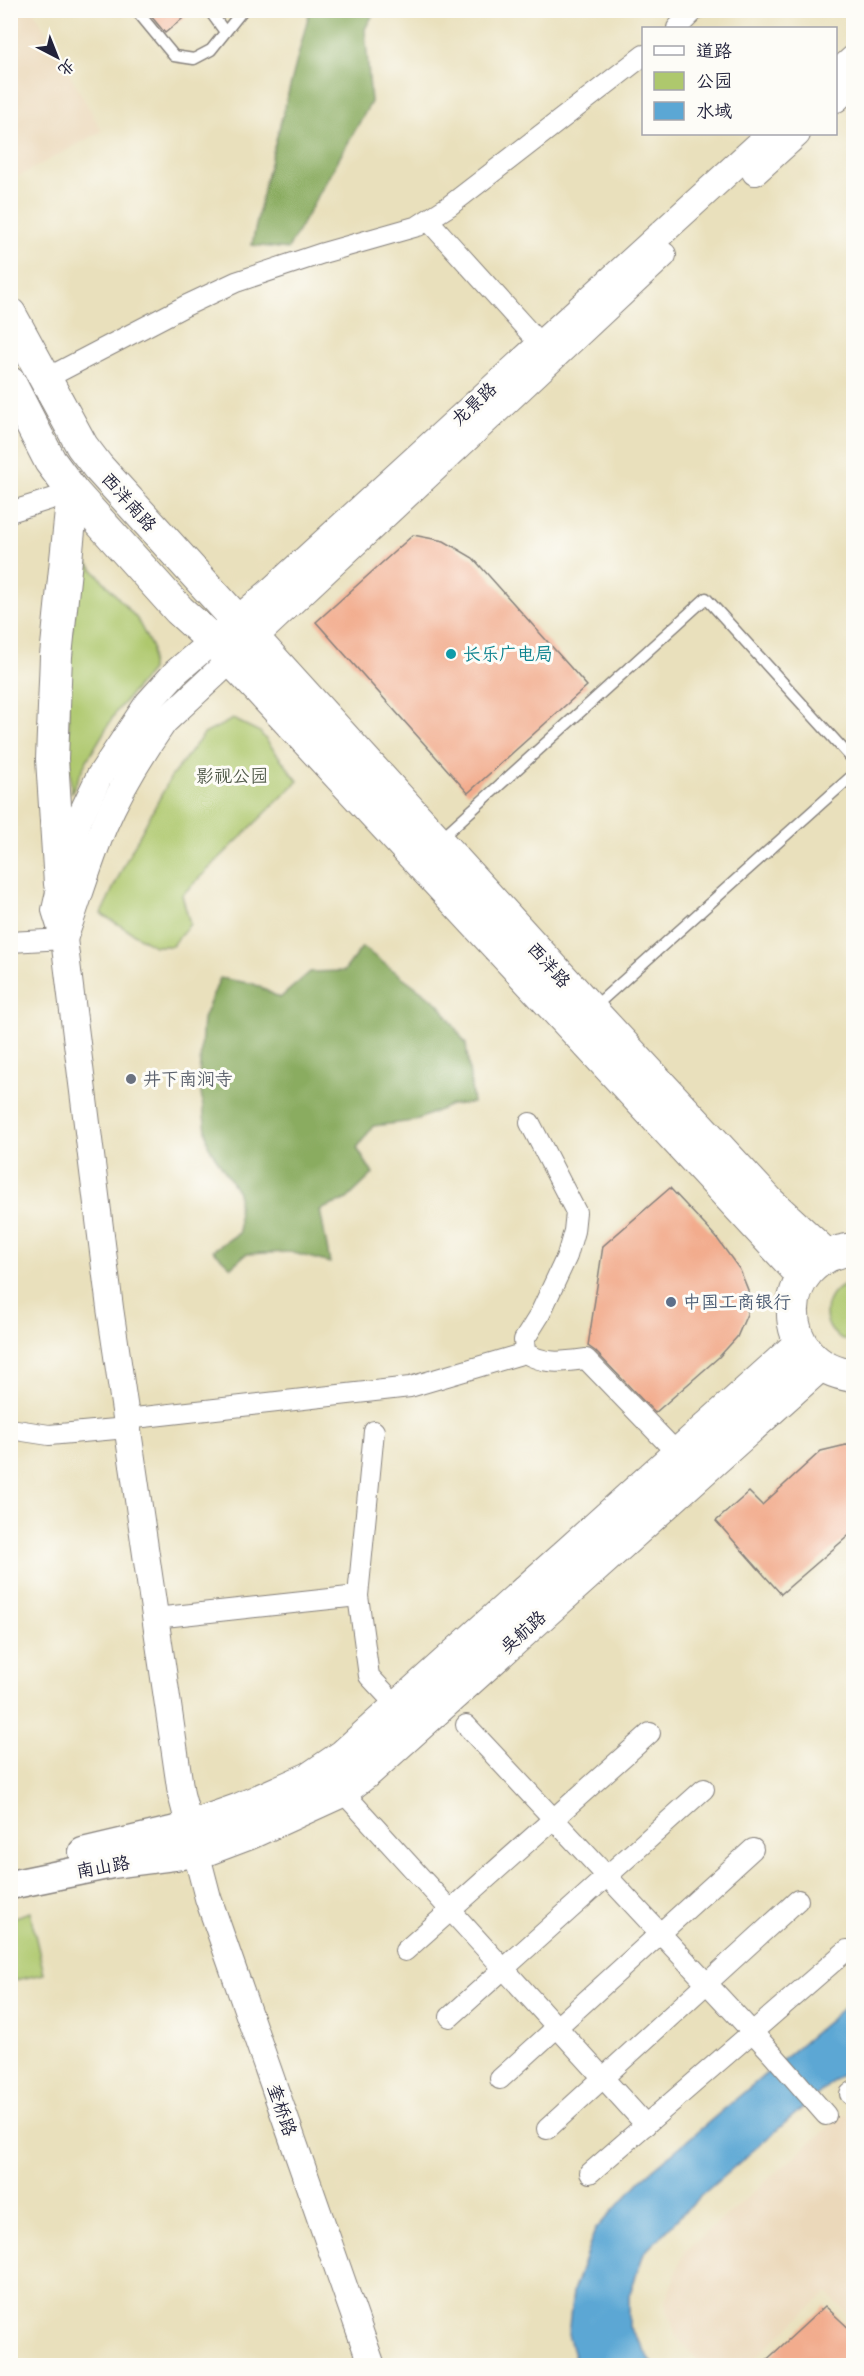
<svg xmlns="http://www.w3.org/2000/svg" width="864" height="2376" viewBox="0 0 864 2376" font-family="'Comic Neue','LXGW WenKai TC',sans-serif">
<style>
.built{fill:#ebd8ba}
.green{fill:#aec86d;stroke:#687554;stroke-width:1.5}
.forest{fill:#8aac60;stroke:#56674e;stroke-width:1.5}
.water{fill:#5ba7d4;stroke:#3e6488;stroke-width:1.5}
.building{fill:#f2ac8d}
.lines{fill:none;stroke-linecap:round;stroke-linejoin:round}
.service-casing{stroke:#86817c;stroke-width:13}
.minor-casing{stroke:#86817c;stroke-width:22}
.tertiary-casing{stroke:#86817c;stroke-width:28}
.secondary-casing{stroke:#86817c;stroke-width:31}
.primary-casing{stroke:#86817c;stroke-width:34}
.service{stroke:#fff;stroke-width:10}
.minor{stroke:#fff;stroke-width:20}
.tertiary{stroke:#fff;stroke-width:26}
.secondary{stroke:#fff;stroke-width:28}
.primary{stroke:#fff;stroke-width:32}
.culture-dot{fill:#0f9aa8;stroke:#fdfcf7;stroke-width:2}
.worship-dot{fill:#6b7280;stroke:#fdfcf7;stroke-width:2}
.service-dot{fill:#5c6f8a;stroke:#fdfcf7;stroke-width:2}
.labels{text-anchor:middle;stroke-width:6;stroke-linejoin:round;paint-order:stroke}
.street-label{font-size:18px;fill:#22223b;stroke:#fdfcf7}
.culture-label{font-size:18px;fill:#0d838f;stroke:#fdfcf7;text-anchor:start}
.park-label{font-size:18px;fill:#535c4c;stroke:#fdfcf7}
.worship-label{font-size:18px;fill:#5b616d;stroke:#fdfcf7;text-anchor:start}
.service-label{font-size:18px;fill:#4e5e75;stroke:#fdfcf7;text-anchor:start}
</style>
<rect width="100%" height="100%" fill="#fdfcf7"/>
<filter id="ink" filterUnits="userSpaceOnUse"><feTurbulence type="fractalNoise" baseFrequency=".0167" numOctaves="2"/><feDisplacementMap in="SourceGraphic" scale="12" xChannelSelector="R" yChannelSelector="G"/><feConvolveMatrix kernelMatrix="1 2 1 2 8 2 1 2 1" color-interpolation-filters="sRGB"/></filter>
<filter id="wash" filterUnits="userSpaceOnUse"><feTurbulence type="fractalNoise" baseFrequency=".008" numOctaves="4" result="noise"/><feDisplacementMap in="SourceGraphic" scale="24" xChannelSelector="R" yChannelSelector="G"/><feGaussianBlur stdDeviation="1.35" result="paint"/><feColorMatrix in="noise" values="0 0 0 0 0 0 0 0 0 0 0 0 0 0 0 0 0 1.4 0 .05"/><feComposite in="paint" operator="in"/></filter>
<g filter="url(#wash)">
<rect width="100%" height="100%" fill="#e9e0bc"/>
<g class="built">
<path d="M11 10 34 11 102 131 12 180Z"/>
<path d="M845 2113 854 2123 853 2320 827 2293 747 2365H702L676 2336 665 2302 684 2252Z"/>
</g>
<g class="green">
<path d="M82 557 137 619 152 648 151 670 116 712 86 762 71 793 68 705 70 642Z"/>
<path d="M233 719 260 732 298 781 182 895 190 924 172 946H154L101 914 128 857 171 777 204 734Z"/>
<path d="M853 1283V1341C816 1339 818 1287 853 1283Z"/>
<path d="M30 1912 44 1974 11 1981V1918Z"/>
</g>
<g class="forest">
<path d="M310 10 375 11 365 29 371 102 288 249 252 245 264 186Z"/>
<path d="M362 947 439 1004 466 1044 473 1103 451 1105 414 1121 373 1126 357 1148 373 1174 347 1199 320 1210 330 1263 290 1252 246 1254 231 1267 213 1250 239 1233 238 1192 208 1145 199 1078 203 1019 220 978 254 984 280 998 310 972 344 971Z"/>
</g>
<path class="water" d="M853 2000V2064L696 2200 644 2253 629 2296V2327L654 2365H577L568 2335 573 2292 595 2230 644 2177Z"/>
<g id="blocks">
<g class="building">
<path d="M146 10H193L165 33Z"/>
<path d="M413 535 444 541 473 558 587 686 468 793 316 622Z"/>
<path d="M670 1188 716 1237 740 1270 748 1290 747 1314 737 1337 719 1357 655 1413 595 1351 588 1346 603 1246Z"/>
<path d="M846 1445 854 1446V1531L781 1594 716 1521 749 1492 762 1505 821 1451Z"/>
<path d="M825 2306 854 2333V2366H760Z"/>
</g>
</g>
</g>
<g filter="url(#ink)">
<use href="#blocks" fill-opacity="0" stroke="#86817c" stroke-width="1.5"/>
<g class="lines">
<defs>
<g id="service">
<path d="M136 10 174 56 194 59 211 50 243 10"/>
<path d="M209 10 225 32"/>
<path d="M440 839 706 598 854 761"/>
<path d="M593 1008 854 774"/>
</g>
<g id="minor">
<path d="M677 28 695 10"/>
<path d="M428 220 540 344"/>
<path d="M45 379 185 306 236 282 323 253 418 226 449 206 644 55"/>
<path d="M10 512 73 492"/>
<path d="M10 942 64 939"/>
<path d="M530 1123 576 1212 574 1231 567 1256 539 1316 524 1340 525 1353C546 1365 563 1362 586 1359L678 1454"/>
<path d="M126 1419 410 1387 525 1353"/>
<path d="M10 1429 49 1435 127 1428"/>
<path d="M374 1431 358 1596 369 1676 398 1707"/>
<path d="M155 1618 358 1596"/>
<path d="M466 1725 769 2050 826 2115"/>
<path d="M342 1791 646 2125"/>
<path d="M405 1951 650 1733"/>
<path d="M450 2017 704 1789"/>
<path d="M500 2079 753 1849"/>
<path d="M850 2094 854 2091"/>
<path d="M547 2129 798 1900"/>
<path d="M590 2173 847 1950"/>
</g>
<g id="tertiary">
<path d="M836 74 854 58"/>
<path d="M836 99 854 82"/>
<path d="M755 172 797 134"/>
<path d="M64 939C78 901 89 862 104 826 120 789 141 755 164 722L663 255"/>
<path d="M372 2366 208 1898 181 1794 110 1308 64 939 55 910 69 848 79 819 99 777 148 703 176 672 266 595 770 134"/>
</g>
<g id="secondary">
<path d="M83 1852 189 1827"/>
<path d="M10 1885 112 1864 197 1853"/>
</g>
<g id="primary">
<path d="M10 314 82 446 98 467 591 1010 770 1203 826 1255"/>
<path d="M10 383 50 461 73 492 179 610 213 641 258 688 803 1276"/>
<path d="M60 884 52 759 56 656 73 492"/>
<path d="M854 1249C773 1257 772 1366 854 1376"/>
<path d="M189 1827 240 1809 310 1778 344 1755 800 1344"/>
<path d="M197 1853 250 1833 342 1791 369 1770 820 1365"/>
</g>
</defs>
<use href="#service" class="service-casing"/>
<use href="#minor" class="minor-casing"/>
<use href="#tertiary" class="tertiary-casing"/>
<use href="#secondary" class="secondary-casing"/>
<use href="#primary" class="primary-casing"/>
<use href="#service" class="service"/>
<use href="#minor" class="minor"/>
<use href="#tertiary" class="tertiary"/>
<use href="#secondary" class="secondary"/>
<use href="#primary" class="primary"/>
</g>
</g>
<circle class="culture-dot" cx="451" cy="654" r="6"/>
<circle class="worship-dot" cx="131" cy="1079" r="6"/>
<circle class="service-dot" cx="671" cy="1302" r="6"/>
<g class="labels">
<g class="street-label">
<text transform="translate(474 404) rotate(-43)" y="6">龙景路</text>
<text transform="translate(129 502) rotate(48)" y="6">西洋南路</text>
<text transform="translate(549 965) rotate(48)" y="6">西洋路</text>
<text transform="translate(523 1632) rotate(-42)" y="6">吴航路</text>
<text transform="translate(103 1867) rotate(-10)" y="6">南山路</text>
<text transform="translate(282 2110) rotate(71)" y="6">奎桥路</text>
</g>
<g class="culture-label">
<text x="463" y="660">长乐广电局</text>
</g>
<g class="park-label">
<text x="232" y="782">影视公园</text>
</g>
<g class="worship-label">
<text x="143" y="1085">井下南涧寺</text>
</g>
<g class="service-label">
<text x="683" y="1308">中国工商银行</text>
</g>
</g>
<rect width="864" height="2376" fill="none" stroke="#fdfcf7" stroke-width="36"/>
<rect x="642" y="27" width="195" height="108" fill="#fdfcf7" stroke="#a5a5ac" stroke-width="1.5"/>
<rect x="654" y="46" width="30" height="9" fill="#ffffff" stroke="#a5a5ac" stroke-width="1.5"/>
<text x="696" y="57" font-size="18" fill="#22223b">道路</text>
<rect x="654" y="72" width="30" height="18" fill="#aec86d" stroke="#a5a5ac" stroke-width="1.5"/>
<text x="696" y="87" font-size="18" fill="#22223b">公园</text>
<rect x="654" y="102" width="30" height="18" fill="#5ba7d4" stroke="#a5a5ac" stroke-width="1.5"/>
<text x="696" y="117" font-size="18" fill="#22223b">水域</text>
<g transform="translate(57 57) rotate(138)" stroke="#fdfcf7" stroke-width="4.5" paint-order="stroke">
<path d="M0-4.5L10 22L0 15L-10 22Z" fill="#22223b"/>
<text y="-9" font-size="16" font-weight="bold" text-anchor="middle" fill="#22223b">北</text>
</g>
</svg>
